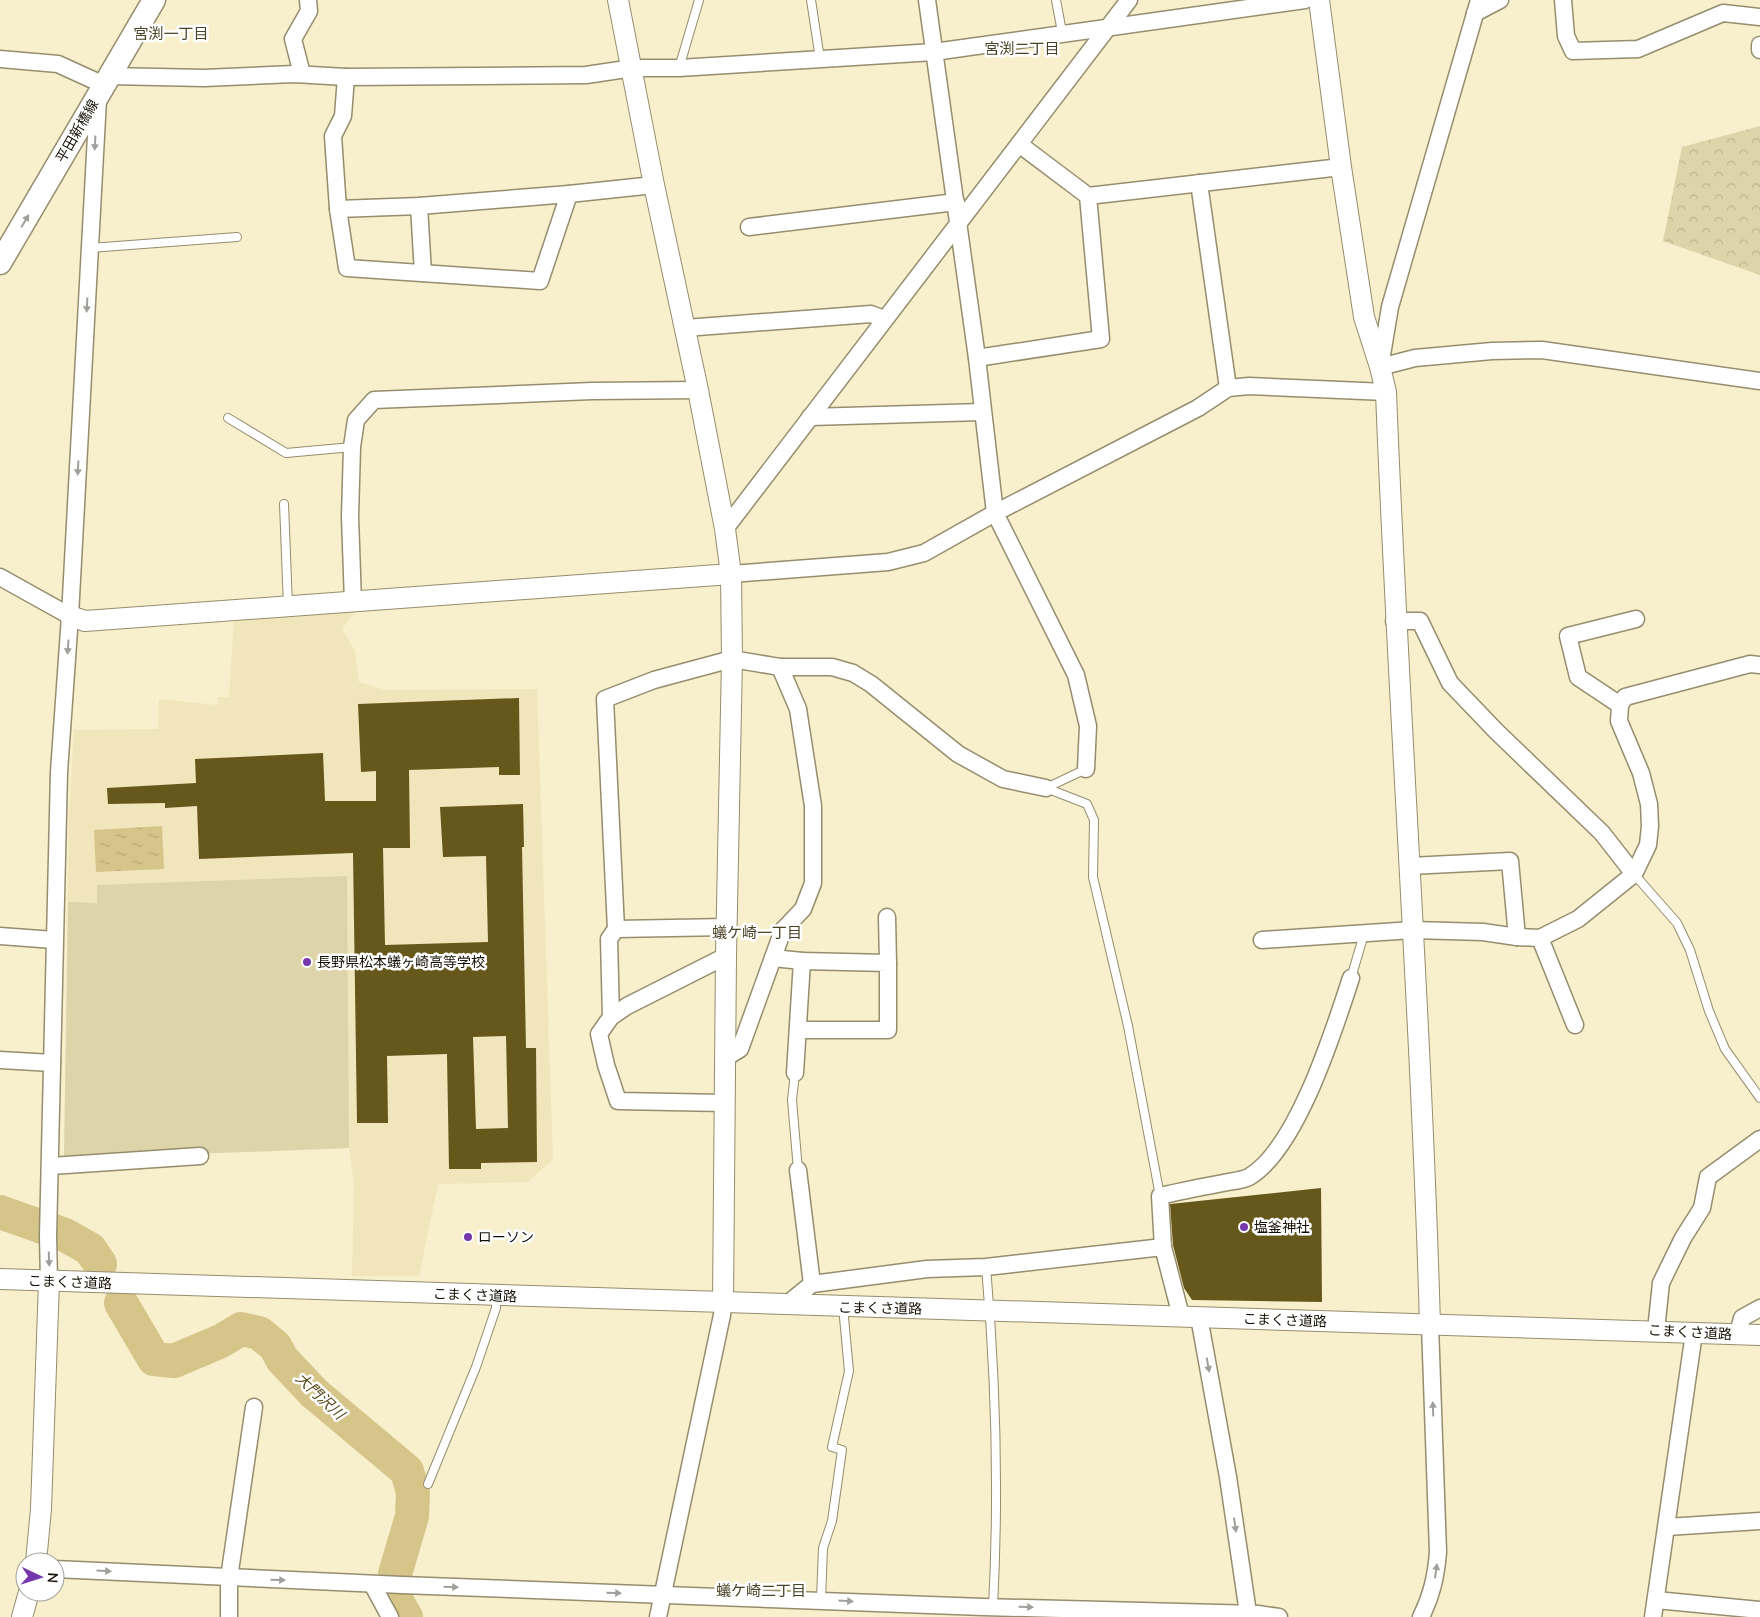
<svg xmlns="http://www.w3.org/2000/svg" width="1760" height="1617" viewBox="0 0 1760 1617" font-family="'Nunito Sans','Noto Sans JP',sans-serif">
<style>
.built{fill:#f0e5bb}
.forest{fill:url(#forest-crowns)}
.pitch{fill:#ded4aa}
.water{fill:url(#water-ripples)}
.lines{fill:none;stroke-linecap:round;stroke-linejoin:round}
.river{stroke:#d5c588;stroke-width:34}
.building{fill:#66571a;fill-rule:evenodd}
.service-casing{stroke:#958d6d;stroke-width:10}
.minor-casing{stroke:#958d6d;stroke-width:19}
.tertiary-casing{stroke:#958d6d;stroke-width:22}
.secondary-casing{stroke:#958d6d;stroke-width:25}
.service{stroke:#fff;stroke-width:8}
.minor{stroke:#fff;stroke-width:16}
.tertiary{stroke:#fff;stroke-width:20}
.secondary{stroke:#fff;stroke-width:22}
.oneway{fill:#a19f9b}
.poi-dot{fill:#7637ac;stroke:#fff;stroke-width:2}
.labels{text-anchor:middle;stroke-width:5;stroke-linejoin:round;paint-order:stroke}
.street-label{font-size:14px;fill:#130f04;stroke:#fff}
.poi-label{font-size:14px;fill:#130f04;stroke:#fff;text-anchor:start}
.neighbourhood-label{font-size:15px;fill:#4a4225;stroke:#fff}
.water-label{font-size:15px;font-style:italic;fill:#584c1d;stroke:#fff}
</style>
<defs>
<pattern id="forest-crowns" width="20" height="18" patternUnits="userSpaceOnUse" patternTransform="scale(1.25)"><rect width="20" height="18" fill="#ded4aa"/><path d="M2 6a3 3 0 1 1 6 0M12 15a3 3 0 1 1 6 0" fill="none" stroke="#beb591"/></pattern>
<pattern id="water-ripples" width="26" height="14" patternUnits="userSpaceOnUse" patternTransform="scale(1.25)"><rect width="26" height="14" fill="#d5c588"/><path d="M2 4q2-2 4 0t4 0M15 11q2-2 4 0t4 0" fill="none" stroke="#b6a874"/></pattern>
</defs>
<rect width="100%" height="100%" fill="#f8efcc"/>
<path class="built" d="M356 611 342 629 355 651 359 682 385 690 537 689 553 1159 528 1182 438 1184 419 1276H352L354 1183 349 1148 64 1159 69 815 74 730 158 729 159 699 217 705 218 697H229L234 621Z"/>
<path class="forest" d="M1760 126V275L1663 241 1682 147Z"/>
<path class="pitch" d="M347 876 349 1148 64 1159 68 902 97 903V885Z"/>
<path class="water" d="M162 826 164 869 96 872 94 830Z"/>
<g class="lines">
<g class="river">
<path d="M0 1212 65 1235 90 1249 100 1264"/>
<path d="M121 1303 154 1359 174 1361 221 1341 241 1329 259 1333 275 1346 282 1359 314 1393 407 1471 413 1492 412 1516 395 1574V1598L406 1617"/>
</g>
</g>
<g class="building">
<path d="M519 698 520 775H499V767L409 770 410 848H383L385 945 488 942 486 856 443 857 440 807 523 804 524 847H522L526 1048H536L537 1162 481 1163V1169H449L447 1054 387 1056 388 1123H357L353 853 199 859 197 806 165 808V803L108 804 107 788 196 783 195 759 323 753 325 801H376V771L361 772 358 704ZM506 1036 508 1128 476 1129 473 1037Z"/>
<path d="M1321 1188 1322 1302 1192 1300 1184 1288 1173 1245 1170 1204Z"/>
</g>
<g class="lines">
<defs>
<g id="service">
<path d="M811 0 820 59"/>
<path d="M1056 0 1062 32"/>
<path d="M679 68 699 0"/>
<path d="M90 248 237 237"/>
<path d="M228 418 286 453 352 447"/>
<path d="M284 504 288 606"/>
<path d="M1046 788 1087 804 1094 820 1093 877 1128 1026 1160 1196"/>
<path d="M1046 788 1086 769"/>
<path d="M1634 874 1677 923 1690 950 1709 1011 1725 1049 1760 1098"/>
<path d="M1351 978 1364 934"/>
<path d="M795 1073 792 1100 798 1170"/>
<path d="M986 1267C996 1380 999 1493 993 1607"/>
<path d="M428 1484 476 1367 496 1308V1295"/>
<path d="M821 1599 823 1548 832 1521 842 1450 832 1447 849 1371 843 1307"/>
</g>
<g id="minor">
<path d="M927 0 977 358 995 513 1076 675 1088 726 1086 769"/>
<path d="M1479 0 1390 307 1380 367 1415 358 1492 351 1542 350 1760 381"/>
<path d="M1563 0 1566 36 1573 51 1638 49 1723 13 1760 17"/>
<path d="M1475 13 1500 0"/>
<path d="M1760 45V50"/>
<path d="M0 59 58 64 104 85"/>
<path d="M302 74 293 39 309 11 308 0"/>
<path d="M109 76 204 78 294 74 346 77 586 75 633 68H679L934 52 1305 0"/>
<path d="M346 77 343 116 333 136 338 209 347 268 540 281 569 194 654 185"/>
<path d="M1019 144 1088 196 1341 167"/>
<path d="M1199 183 1228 388"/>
<path d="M419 206 423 273"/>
<path d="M338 209 419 206 569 194"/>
<path d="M749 227 956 202"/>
<path d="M685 328 871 314 884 319"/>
<path d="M977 358 1101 339 1088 196"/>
<path d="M810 417 982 412"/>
<path d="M725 529 1129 0"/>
<path d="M731 574 888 562 924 553 995 513 1198 408 1228 388 1249 386 1386 392"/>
<path d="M0 577 70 616"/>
<path d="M353 602 350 517 352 447 356 420 374 400 592 391 698 390"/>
<path d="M1394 621H1420L1450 683 1496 731 1602 833 1634 874"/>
<path d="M1620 705 1578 677 1568 636 1636 619"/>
<path d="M1410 866 1510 861 1517 937"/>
<path d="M887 917 888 963"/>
<path d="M616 929 727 927"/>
<path d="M0 936 54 940"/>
<path d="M1540 938 1575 1025"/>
<path d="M1262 940 1413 930 1483 932 1517 937 1540 938 1578 919 1634 874 1648 845 1650 826 1649 804 1641 773 1619 721 1620 705 1625 697 1750 664 1760 665"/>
<path d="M773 958 802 961 795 1073"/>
<path d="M611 1017 609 939 616 929 605 699 654 680 732 659 780 667H832L853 673 871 684 958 754 1003 779 1046 788"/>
<path d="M799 1030H888V963L802 961"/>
<path d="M725 1058 740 1049 783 930 803 909 813 883V806L798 709 780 667"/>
<path d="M0 1060 52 1063"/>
<path d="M724 1103 618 1101 606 1065 599 1034 611 1017 627 1006 726 956"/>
<path d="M51 1166 200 1156"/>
<path d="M798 1170 812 1284"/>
<path d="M49 1281 48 1236 59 772 70 616 98 99"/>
<path d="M786 1305 812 1284 927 1269 986 1267 1163 1247"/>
<path d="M1181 1316 1163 1247 1160 1196C1181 1191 1202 1187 1223 1183 1231 1181 1241 1181 1249 1177 1297 1149 1334 1030 1351 978"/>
<path d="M1199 1317 1228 1477 1248 1613"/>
<path d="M1656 1330 1661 1283 1683 1238 1702 1208 1708 1177 1760 1139"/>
<path d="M1738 1334 1742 1318 1760 1308"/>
<path d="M1667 1527 1760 1521"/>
<path d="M55 1569 402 1585 983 1607 1258 1614 1279 1617"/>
<path d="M372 1584 390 1617"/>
<path d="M1656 1600 1760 1610"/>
<path d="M229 1617V1578L254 1407"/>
<path d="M658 1617 722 1315 723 1302"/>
<path d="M1421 1617C1432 1595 1436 1576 1438 1552L1430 1325"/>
<path d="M1653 1617 1694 1333"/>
</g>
<g id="tertiary">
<path d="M618 0 654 185 698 390 725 529 731 574 732 659 726 956 723 1302"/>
<path d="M1319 0 1341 167 1364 317 1380 367 1386 392C1398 703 1421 1014 1430 1325"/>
<path d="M70 616 85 621 731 574"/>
<path d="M0 1279 1760 1335"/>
<path d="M36 1562 41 1509 49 1281"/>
<path d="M22 1617 29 1592"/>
</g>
<path id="secondary" d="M0 263 154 0"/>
</defs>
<use href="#service" class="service-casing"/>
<use href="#minor" class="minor-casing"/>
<use href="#tertiary" class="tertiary-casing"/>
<use href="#secondary" class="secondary-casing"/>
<use href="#service" class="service"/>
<use href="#minor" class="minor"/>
<use href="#tertiary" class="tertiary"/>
<use href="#secondary" class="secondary"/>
</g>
<defs><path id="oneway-solid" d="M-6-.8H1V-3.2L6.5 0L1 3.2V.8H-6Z" transform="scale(1.25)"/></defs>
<g class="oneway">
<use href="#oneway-solid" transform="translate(95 143) rotate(93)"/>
<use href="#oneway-solid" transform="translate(25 221) rotate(-60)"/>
<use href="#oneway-solid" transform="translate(87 305) rotate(93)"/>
<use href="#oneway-solid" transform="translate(78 468) rotate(93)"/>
<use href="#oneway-solid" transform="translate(68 647) rotate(94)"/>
<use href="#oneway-solid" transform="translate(49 1259) rotate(88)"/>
<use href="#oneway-solid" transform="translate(1208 1365) rotate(80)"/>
<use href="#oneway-solid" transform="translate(1433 1409) rotate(-92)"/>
<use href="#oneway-solid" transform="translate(1235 1525) rotate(82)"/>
<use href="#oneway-solid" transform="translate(104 1571) rotate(3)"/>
<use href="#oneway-solid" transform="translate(1436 1571) rotate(-82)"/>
<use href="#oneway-solid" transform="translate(278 1580) rotate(2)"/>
<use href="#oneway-solid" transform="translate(451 1587) rotate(2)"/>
<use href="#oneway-solid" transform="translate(614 1593) rotate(2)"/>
<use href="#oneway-solid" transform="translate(846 1601) rotate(3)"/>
<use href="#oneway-solid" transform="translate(1026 1607) rotate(1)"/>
</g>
<g class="poi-dot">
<circle cx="307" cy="962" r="5"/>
<circle cx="1244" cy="1227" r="5"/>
<circle cx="468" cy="1237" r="5"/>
</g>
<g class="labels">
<g class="street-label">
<text transform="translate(77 131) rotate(-60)" y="5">平田新橋線</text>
<text transform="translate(70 1282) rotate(2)" y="5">こまくさ道路</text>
<text transform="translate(475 1295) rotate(2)" y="5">こまくさ道路</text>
<text transform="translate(880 1308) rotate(1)" y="5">こまくさ道路</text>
<text transform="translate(1285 1320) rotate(2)" y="5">こまくさ道路</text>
<text transform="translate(1690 1332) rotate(3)" y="5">こまくさ道路</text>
</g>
<g class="poi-label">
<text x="317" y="967">長野県松本蟻ヶ崎高等学校</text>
<text x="1254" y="1232">塩釜神社</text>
<text x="478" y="1242">ローソン</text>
</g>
<g class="neighbourhood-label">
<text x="171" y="39">宮渕一丁目</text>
<text x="1022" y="54">宮渕二丁目</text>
<text x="757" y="938">蟻ケ崎一丁目</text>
<text x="761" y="1596">蟻ケ崎二丁目</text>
</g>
<g class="water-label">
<text transform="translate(320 1396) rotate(43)" y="5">大門沢川</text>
</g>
</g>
<g transform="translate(40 1577) rotate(94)"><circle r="24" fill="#ffffff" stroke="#a19f9b"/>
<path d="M0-4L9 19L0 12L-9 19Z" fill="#7637ac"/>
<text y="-8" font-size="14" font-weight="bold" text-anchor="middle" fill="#130f04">N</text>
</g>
</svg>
